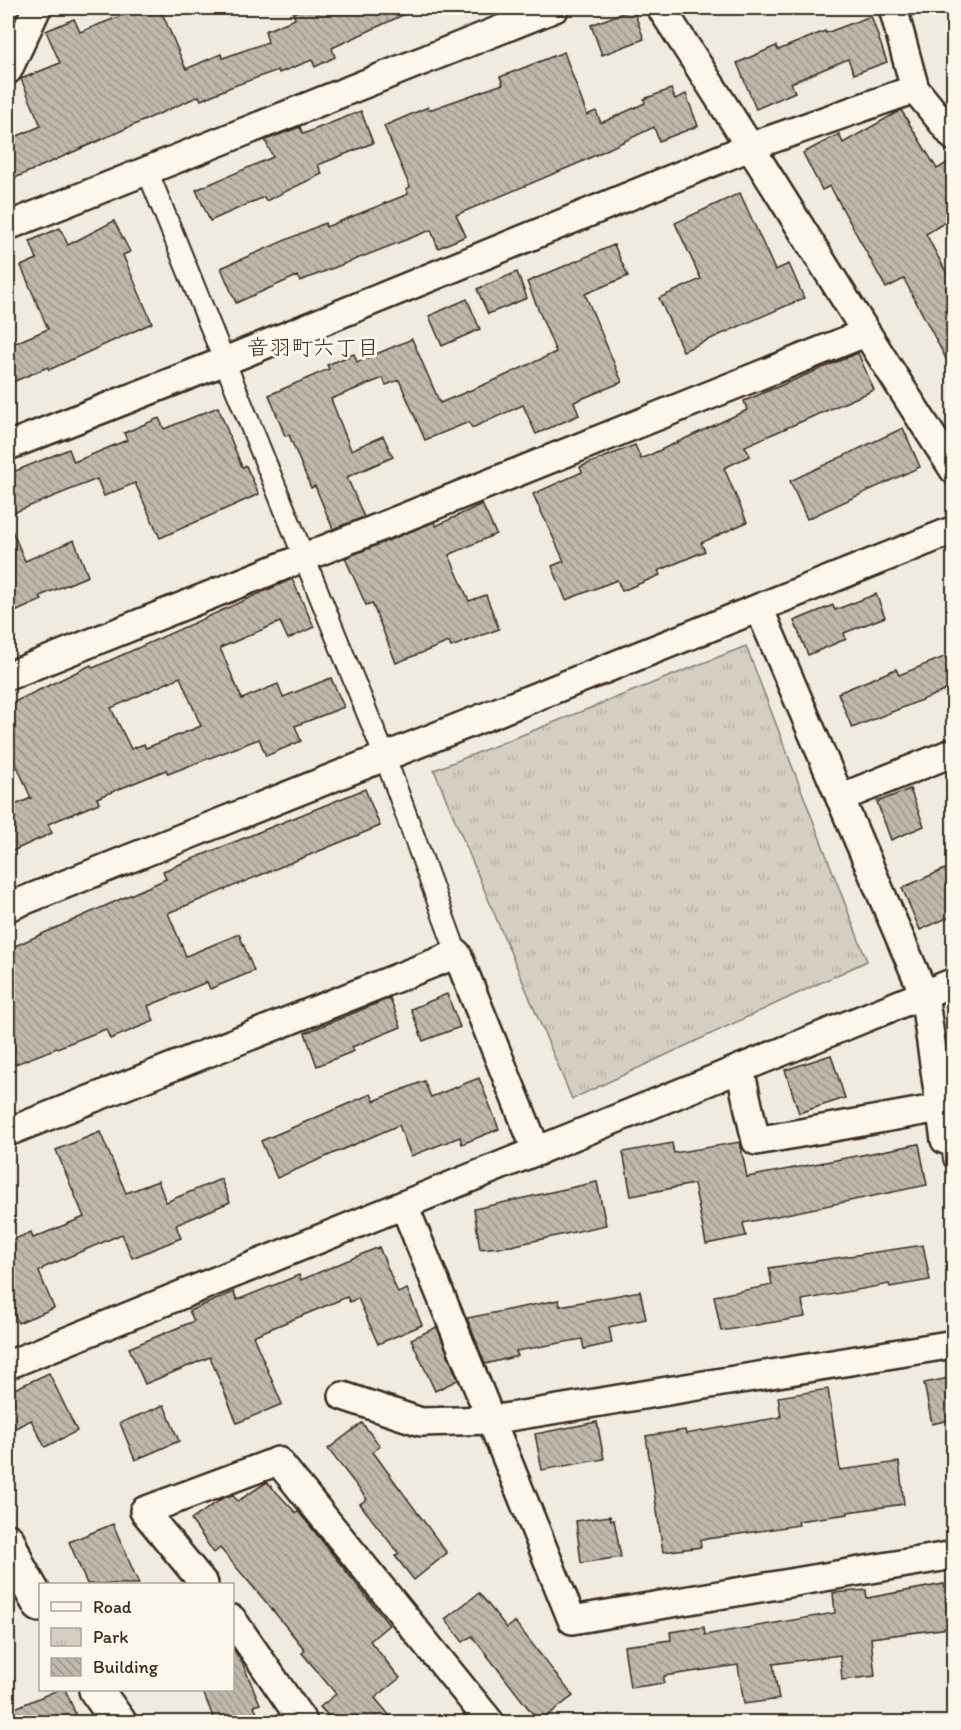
<svg xmlns="http://www.w3.org/2000/svg" width="961" height="1730" viewBox="0 0 961 1730" font-family="Itim,'Klee One',sans-serif">
<style>
.park{fill:url(#park-tufts);stroke:#887c70;stroke-width:1.5}
.building{fill:url(#building-back-hatch);stroke:#3b2a1e;stroke-width:1.5;fill-rule:evenodd}
.lines{fill:none;stroke-linecap:round;stroke-linejoin:round}
.pedestrian-casing{stroke:#3b2a1e;stroke-width:24}
.minor-casing{stroke:#3b2a1e;stroke-width:32}
.tertiary-casing{stroke:#3b2a1e;stroke-width:38}
.pedestrian{stroke:#fbf7ec;stroke-width:20}
.minor{stroke:#fbf7ec;stroke-width:27}
.tertiary{stroke:#fbf7ec;stroke-width:33}
.labels{text-anchor:middle;stroke-width:6;stroke-linejoin:round;paint-order:stroke}
.neighbourhood-label{font-size:22px;fill:#3b2a1e;stroke:#fbf7ec}
</style>
<defs>
<pattern id="park-tufts" width="24" height="20" patternUnits="userSpaceOnUse" patternTransform="scale(1.5)"><rect width="24" height="20" fill="#d5cec3"/><path d="M3 7l-1-3M5 7V3M7 7l1-3M15 17l-1-3M17 17v-4M19 17l1-3" fill="none" stroke="#b8b1a7"/></pattern>
<pattern id="building-back-hatch" width="6" height="6" patternUnits="userSpaceOnUse" patternTransform="scale(1.5)"><rect width="6" height="6" fill="#c0b8ad"/><path d="M-1 5l2 2M0 0l6 6M5-1l2 2" fill="none" stroke="#9d968c"/></pattern>
</defs>
<rect width="100%" height="100%" fill="#f0ebe0"/>
<filter id="ink" filterUnits="userSpaceOnUse"><feTurbulence type="fractalNoise" baseFrequency=".0167" numOctaves="2"/><feDisplacementMap in="SourceGraphic" scale="12" xChannelSelector="R" yChannelSelector="G"/><feConvolveMatrix kernelMatrix="1 2 1 2 8 2 1 2 1" color-interpolation-filters="sRGB"/></filter>
<g filter="url(#ink)">
<path class="park" d="M746 646 867 961 572 1099 434 770Z"/>
<g class="building">
<path d="M141 8H160L186 69 221 54 223 58 268 42 265 31 295 19 293 13 305 8H418L332 48 335 57 315 67 312 60 279 73 278 70 231 87 201 100 199 96 8 181V140L41 126 21 79 60 63 46 31 74 19 80 32Z"/>
<path d="M633 9 644 39 602 55 591 25Z"/>
<path d="M871 16 887 62 854 74 848 59 791 83 795 92 756 109 737 63 776 46 778 50 825 31 826 33Z"/>
<path d="M564 52 587 115 596 111 601 123 645 103 644 99 671 89 675 99 686 94 698 126 659 141 654 127 579 163 456 215 466 236 438 248 431 230 300 281 297 276 236 303 221 268 325 223 326 227 408 194 406 189 410 187 384 126 428 107 429 110 503 84 500 77Z"/>
<path d="M901 110 937 169 954 159V217L926 234 954 287V374L904 279 886 288 830 186 822 190 803 153 839 134 843 143Z"/>
<path d="M361 111 373 143 318 165 322 174 266 201 264 197 210 221 196 190 273 157 265 140 300 127 303 134Z"/>
<path d="M740 193 775 270 789 264 804 298 683 351 659 298 701 279 675 223Z"/>
<path d="M114 221 130 252 123 255 152 323 49 370 48 367 8 384V346L48 329 21 266 37 259 30 241 60 228 68 245Z"/>
<path d="M614 245 628 276 585 294 622 382 574 402 579 415 536 434 523 405 472 428 469 422 425 440 399 380 386 385 383 378 331 399 351 450 383 436 393 457 347 477 364 517 333 529 315 486 311 488 289 435 285 436 269 395 329 369 327 365 354 354 357 362 412 339 440 403 500 378 556 352 527 282Z"/>
<path d="M517 272 527 298 488 314 477 289Z"/>
<path d="M467 299 480 329 442 346 429 316Z"/>
<path d="M858 353 874 390 745 446 750 456 724 468 747 522 701 543 705 551 658 571 660 575 622 591 617 580 566 600 552 566 564 561 533 494 582 472 580 467 635 445 641 459 747 410 744 401Z"/>
<path d="M218 407 242 467 246 466 259 494 160 538 135 483 104 496 97 479 8 515V474L69 449 74 462 127 440 124 433 159 418 164 429Z"/>
<path d="M903 428 920 467 807 519 790 481Z"/>
<path d="M482 504 496 534 449 555 469 601 486 595 499 629 451 647 449 642 396 663 372 603 366 605 345 558 434 522 436 526Z"/>
<path d="M8 521 25 561 74 540 88 576 40 596 42 600 8 615Z"/>
<path d="M292 579 314 627 288 639 280 622 220 648 242 699 278 684 283 697 331 678 344 707 295 726 301 741 266 756 259 739 168 774 166 770 97 798 99 803 48 824 52 833 8 853V808L31 798 8 745V705L91 665 93 668ZM180 677 201 726 146 748 144 744 131 749 111 708Z"/>
<path d="M876 594 885 617 844 633 846 639 808 655 794 621 833 605 835 610Z"/>
<path d="M954 653V687L852 728 838 693 896 669 899 675Z"/>
<path d="M365 789 380 826 168 913 186 956 239 934 254 971 210 989 207 982 148 1006 154 1021 110 1039 106 1029 8 1067V949L166 879 163 871Z"/>
<path d="M910 789 924 826 891 840 877 802Z"/>
<path d="M945 869 954 887V915L920 930 902 888Z"/>
<path d="M447 994 460 1027 423 1041 411 1009Z"/>
<path d="M390 998 401 1027 352 1047 354 1051 317 1066 305 1033Z"/>
<path d="M831 1055 845 1098 799 1113 785 1070Z"/>
<path d="M479 1078 499 1129 462 1144 460 1137 411 1156 399 1125 277 1178 261 1141 371 1094 374 1101 424 1081 431 1097Z"/>
<path d="M100 1132 126 1193 158 1181 166 1202 221 1179 230 1202 176 1225 181 1238 132 1258 122 1234 45 1267 39 1272 54 1308 18 1323 8 1296V1242L31 1232 33 1238 84 1217 56 1150Z"/>
<path d="M740 1142 747 1177 919 1144 927 1185 743 1223 746 1236 706 1244 694 1184 631 1196 623 1152 672 1143 674 1153Z"/>
<path d="M597 1182 606 1225 511 1246 480 1249 474 1209Z"/>
<path d="M923 1245 930 1280 890 1287 889 1284 802 1300 805 1317 721 1331 714 1296 772 1285 769 1268Z"/>
<path d="M379 1247 398 1293 407 1289 422 1325 378 1344 358 1298 350 1302 347 1297 253 1336 282 1404 237 1423 210 1357 145 1384 129 1348 194 1321 189 1311 234 1292 237 1300 299 1275 301 1280Z"/>
<path d="M640 1291 646 1319 609 1327 612 1343 584 1349 582 1339 516 1351 518 1356 485 1364 467 1318 559 1300 560 1306Z"/>
<path d="M437 1327 458 1380 435 1391 411 1339Z"/>
<path d="M49 1373 77 1431 45 1447 31 1420 8 1432V1392Z"/>
<path d="M954 1377V1419L932 1424 924 1383Z"/>
<path d="M828 1389 840 1470 899 1462 904 1504 848 1512V1514L798 1521 799 1525 700 1540 701 1547 663 1552 646 1436 685 1430 686 1434 781 1417 778 1397Z"/>
<path d="M164 1405 179 1441 135 1460 120 1423Z"/>
<path d="M597 1422 604 1459 542 1470 535 1434Z"/>
<path d="M362 1423 380 1446 373 1452 447 1553 414 1580 395 1556 399 1554 360 1504 367 1499 328 1449Z"/>
<path d="M267 1482 296 1513 298 1511 389 1625 370 1641 400 1678 375 1698 395 1722H334L320 1707 336 1694 302 1653 305 1650 271 1608 220 1548 214 1553 191 1520 223 1498 232 1495 238 1501Z"/>
<path d="M610 1516 611 1520H614L621 1557 581 1563 576 1521Z"/>
<path d="M113 1524 139 1584H87L69 1542Z"/>
<path d="M944 1584 949 1628 871 1638 875 1676 842 1680 840 1655 773 1664 779 1699 744 1704 738 1665 664 1676V1683L630 1688 624 1646 671 1640 670 1632 704 1627 705 1635 835 1613 833 1593 866 1590 867 1598Z"/>
<path d="M479 1593 507 1628 515 1622 573 1696 539 1722 472 1636 463 1642 445 1619Z"/>
<path d="M232 1647 242 1662 260 1704 254 1706 261 1722H215L202 1689H232Z"/>
<path d="M60 1689H65L79 1722H8V1711Z"/>
</g>
<g class="lines">
<defs>
<g id="pedestrian">
<path d="M147 170 385 757 457 954"/>
<path d="M951 1138 954 1159"/>
</g>
<g id="minor">
<path d="M661 8C761 160 854 317 954 470"/>
<path d="M893 8 915 89 954 137"/>
<path d="M8 70 37 8"/>
<path d="M8 226 555 8"/>
<path d="M8 446 225 361 752 146 915 89"/>
<path d="M759 608 924 994 945 1140 954 1138"/>
<path d="M8 676 865 333"/>
<path d="M840 798 954 752"/>
<path d="M8 907 954 530"/>
<path d="M740 1069 756 1141 940 1108"/>
<path d="M8 1132 457 954 537 1152"/>
<path d="M404 1205 572 1620 954 1555"/>
<path d="M8 1365 954 982"/>
<path d="M343 1396 421 1422 491 1420 954 1344"/>
<path d="M204 1584 144 1511 278 1461 490 1722"/>
<path d="M232 1619 303 1722"/>
</g>
<g id="tertiary">
<path d="M8 1541 19 1568 40 1605"/>
<path d="M96 1690 119 1722"/>
</g>
</defs>
<use href="#pedestrian" class="pedestrian-casing"/>
<use href="#minor" class="minor-casing"/>
<use href="#tertiary" class="tertiary-casing"/>
<use href="#pedestrian" class="pedestrian"/>
<use href="#minor" class="minor"/>
<use href="#tertiary" class="tertiary"/>
</g>
</g>
<g class="labels">
<g class="neighbourhood-label">
<text x="313" y="355">音羽町六丁目</text>
</g>
</g>
<rect width="961" height="1730" fill="none" stroke="#fbf7ec" stroke-width="30"/>
<rect x="15" y="15" width="931" height="1700" fill="none" stroke="#3b2a1e" stroke-width="2" filter="url(#ink)"/>
<rect x="39" y="1583" width="195" height="108" fill="#fbf7ec" stroke="#aea59a" stroke-width="1.5"/>
<rect x="51" y="1602" width="30" height="9" fill="#fbf7ec" stroke="#aea59a" stroke-width="1.5"/>
<text x="93" y="1613" font-size="18" fill="#3b2a1e">Road</text>
<rect x="51" y="1628" width="30" height="18" fill="url(#park-tufts)" stroke="#aea59a" stroke-width="1.5"/>
<text x="93" y="1643" font-size="18" fill="#3b2a1e">Park</text>
<rect x="51" y="1658" width="30" height="18" fill="url(#building-back-hatch)" stroke="#aea59a" stroke-width="1.5"/>
<text x="93" y="1673" font-size="18" fill="#3b2a1e">Building</text>
</svg>
